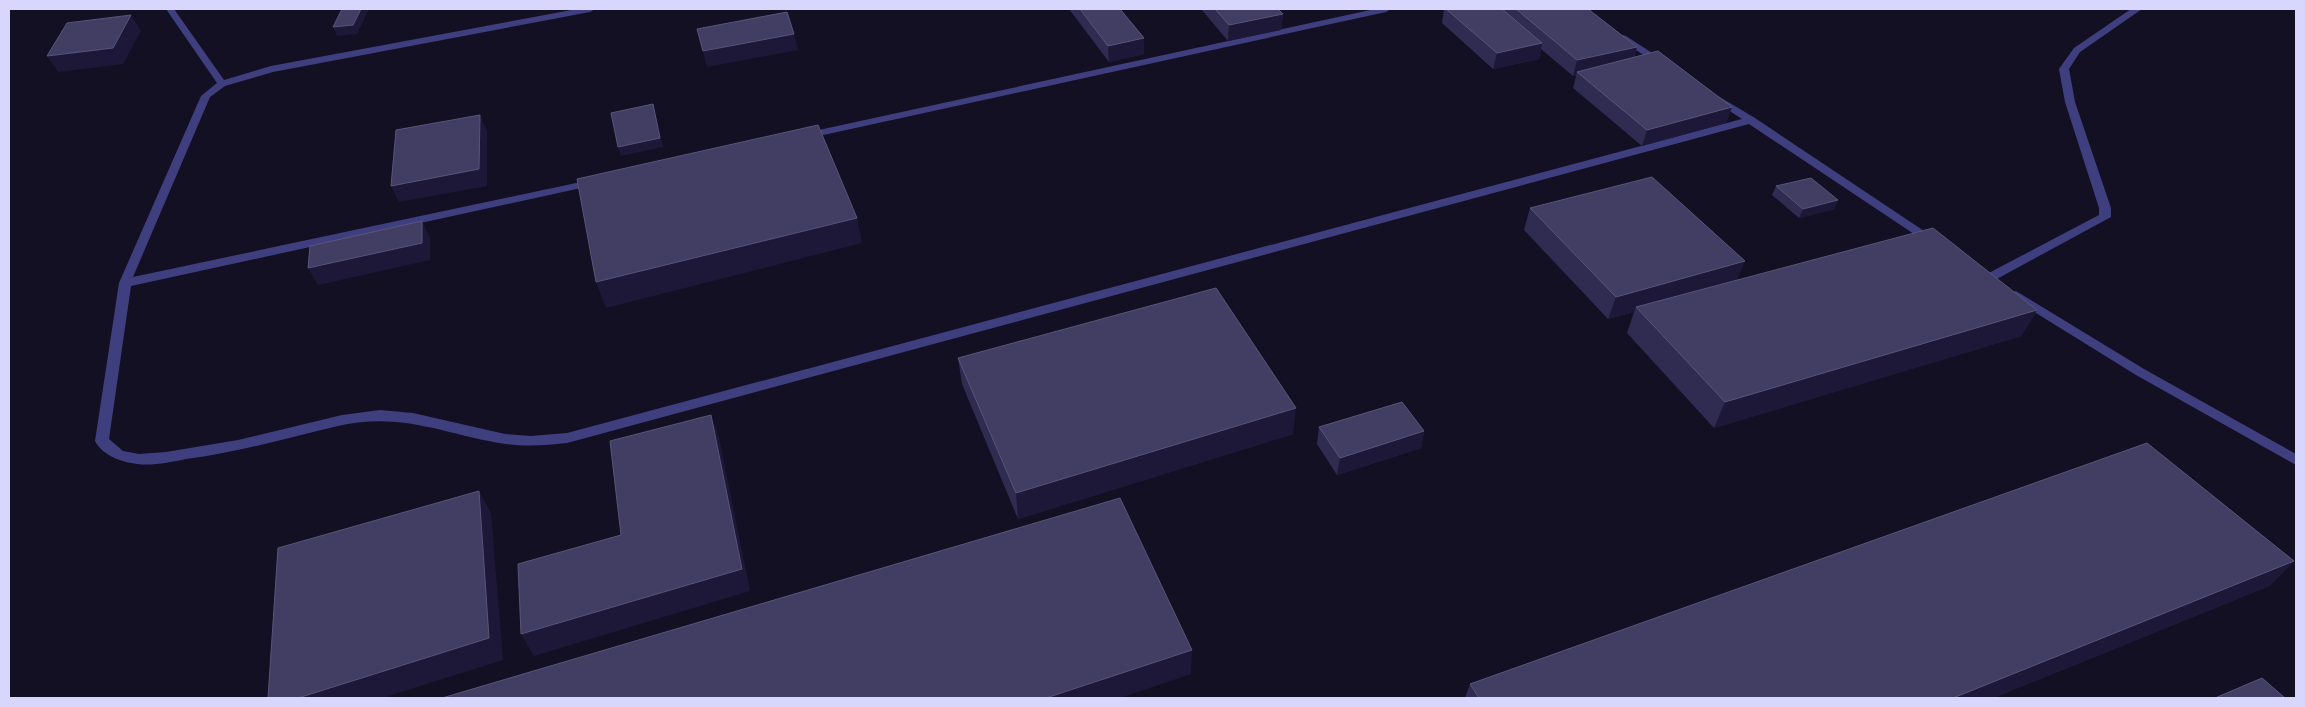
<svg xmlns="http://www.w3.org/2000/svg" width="2305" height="707" viewBox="0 0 2305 707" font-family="'Asap Condensed',sans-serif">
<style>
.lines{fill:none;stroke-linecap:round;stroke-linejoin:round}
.street{fill:#3f3f7f;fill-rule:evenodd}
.wall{fill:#302b50}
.shaded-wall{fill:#1d1837}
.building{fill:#423d62;stroke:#59557a}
</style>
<rect width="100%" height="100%" fill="#131024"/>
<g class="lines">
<g class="street">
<path d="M166 9H174L224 80 271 66 577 9H595L590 12 273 72 225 86 210 97 133 277 595 179 600 182 595 185 131 286 109 439 123 451 139 454 166 452 238 440 342 415 380 410 413 413 505 434 531 436 567 433 1742 119 1714 101 1713 99 1718 96 1755 118 1939 241 1933 245 1929 244 1749 124 567 443C547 445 527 447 506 444 445 435 404 411 338 426 288 438 238 452 186 459 171 462 153 466 137 464 122 462 103 456 95 441L119 283 201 96 217 83Z"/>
<path d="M1375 9H1391L1386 12 805 139 800 136 805 133Z"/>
<path d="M2131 9H2142L2080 52 2069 69 2075 102 2111 208V217L1993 281H1985L1983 278 1985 275 2099 215V208L2065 102 2059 69 2074 48Z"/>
<path d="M1623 35 1626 36 1666 62 1661 65 1658 64 1620 40V36Z"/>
<path d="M2016 291 2144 369 2296 454V465L2136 375 2012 298 2010 295 2012 292Z"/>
</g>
</g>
<g class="wall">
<path d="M1069 9H1120L1144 38V54L1109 62Z"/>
<path d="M1201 9H1278L1283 14 1281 30 1228 41Z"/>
<path d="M1444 9H1588L1637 47 1634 58 1732 107 1726 123 1642 146 1573 88 1576 76H1573L1541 49 1539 59 1493 69 1442 23Z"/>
<path d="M1776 186 1838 200 1834 209 1799 218 1772 195Z"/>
<path d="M1530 208 1737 280 2037 310 2021 336 1714 428 1627 333 1634 312 1608 319 1524 230Z"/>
<path d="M958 358 1293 434 1018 519 962 384Z"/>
<path d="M1319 427 1424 431 1421 448 1337 475 1317 444Z"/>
<path d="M2294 561 2269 586 1993 698H1465L1470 684Z"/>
</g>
<g class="shaded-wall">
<path d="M361 9H369L357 34 337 36 333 27Z"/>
<path d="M1283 14 1281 30 1228 41 1229 25Z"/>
<path d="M131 15 141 31 123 64 58 72 47 56Z"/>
<path d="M794 34 798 50 707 67 703 51Z"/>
<path d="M1144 38V54L1109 62 1108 46Z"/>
<path d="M1542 43 1539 59 1493 69 1497 53Z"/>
<path d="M1637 47 1632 63 1577 72 1576 76H1573L1577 60Z"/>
<path d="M653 104 663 147 621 156 618 147Z"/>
<path d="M1732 107 1726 123 1642 146 1647 130Z"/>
<path d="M480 115 487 131V186L399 202 391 186Z"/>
<path d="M1838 200 1834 209 1799 218 1803 209Z"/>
<path d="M857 218 862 243 606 308 596 282Z"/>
<path d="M422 221 430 238V260L318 285 308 268Z"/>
<path d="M1745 261 1736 283 1636 307 1634 312 1608 319 1616 297Z"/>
<path d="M2037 310 2021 336 1714 428 1725 402Z"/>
<path d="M1296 408 1293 434 1018 519 1016 493Z"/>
<path d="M711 415 719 437 750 591 534 656 521 634 742 569Z"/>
<path d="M1424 431 1421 448 1337 475 1340 458Z"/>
<path d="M479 491 491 513 503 660 382 698H298Z"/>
<path d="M2294 561 2269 586 1993 698H1953Z"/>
<path d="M1192 650 1191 674 1120 698H1046Z"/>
</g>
<g class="building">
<path d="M342 9H361L353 25 333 27Z"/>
<path d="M1080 9H1120L1144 38 1108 46Z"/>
<path d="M1215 9H1278L1283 14 1229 25Z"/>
<path d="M1446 9H1502L1542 43 1497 53Z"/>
<path d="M1516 9H1588L1637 47 1577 60Z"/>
<path d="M787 12 794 34 703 51 697 29Z"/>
<path d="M131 15 113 48 47 56 67 23Z"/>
<path d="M1658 51 1732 107 1647 130 1577 72Z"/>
<path d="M653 104 660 138 618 147 611 113Z"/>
<path d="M480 115 479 169 391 186 396 130Z"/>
<path d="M818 125 857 218 596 282 577 179Z"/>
<path d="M1652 177 1745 261 1616 297 1530 208Z"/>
<path d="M1811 178 1838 200 1803 209 1776 186Z"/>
<path d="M422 221V243L308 268 310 246Z"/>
<path d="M1933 228 2037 310 1725 402 1636 307Z"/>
<path d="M1216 288 1296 408 1016 493 958 358Z"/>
<path d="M1402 402 1424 431 1340 458 1319 427Z"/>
<path d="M711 415 742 569 521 634 518 564 621 535 610 441Z"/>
<path d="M2147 443 2294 561 1953 698H1479L1470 684Z"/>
<path d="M479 491 489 638 298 698H268L278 548Z"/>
<path d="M1120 498 1192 650 1046 698H442Z"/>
<path d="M2262 678 2285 698H2215Z"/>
</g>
<rect width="2305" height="707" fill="none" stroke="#d8d6fc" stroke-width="20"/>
</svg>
